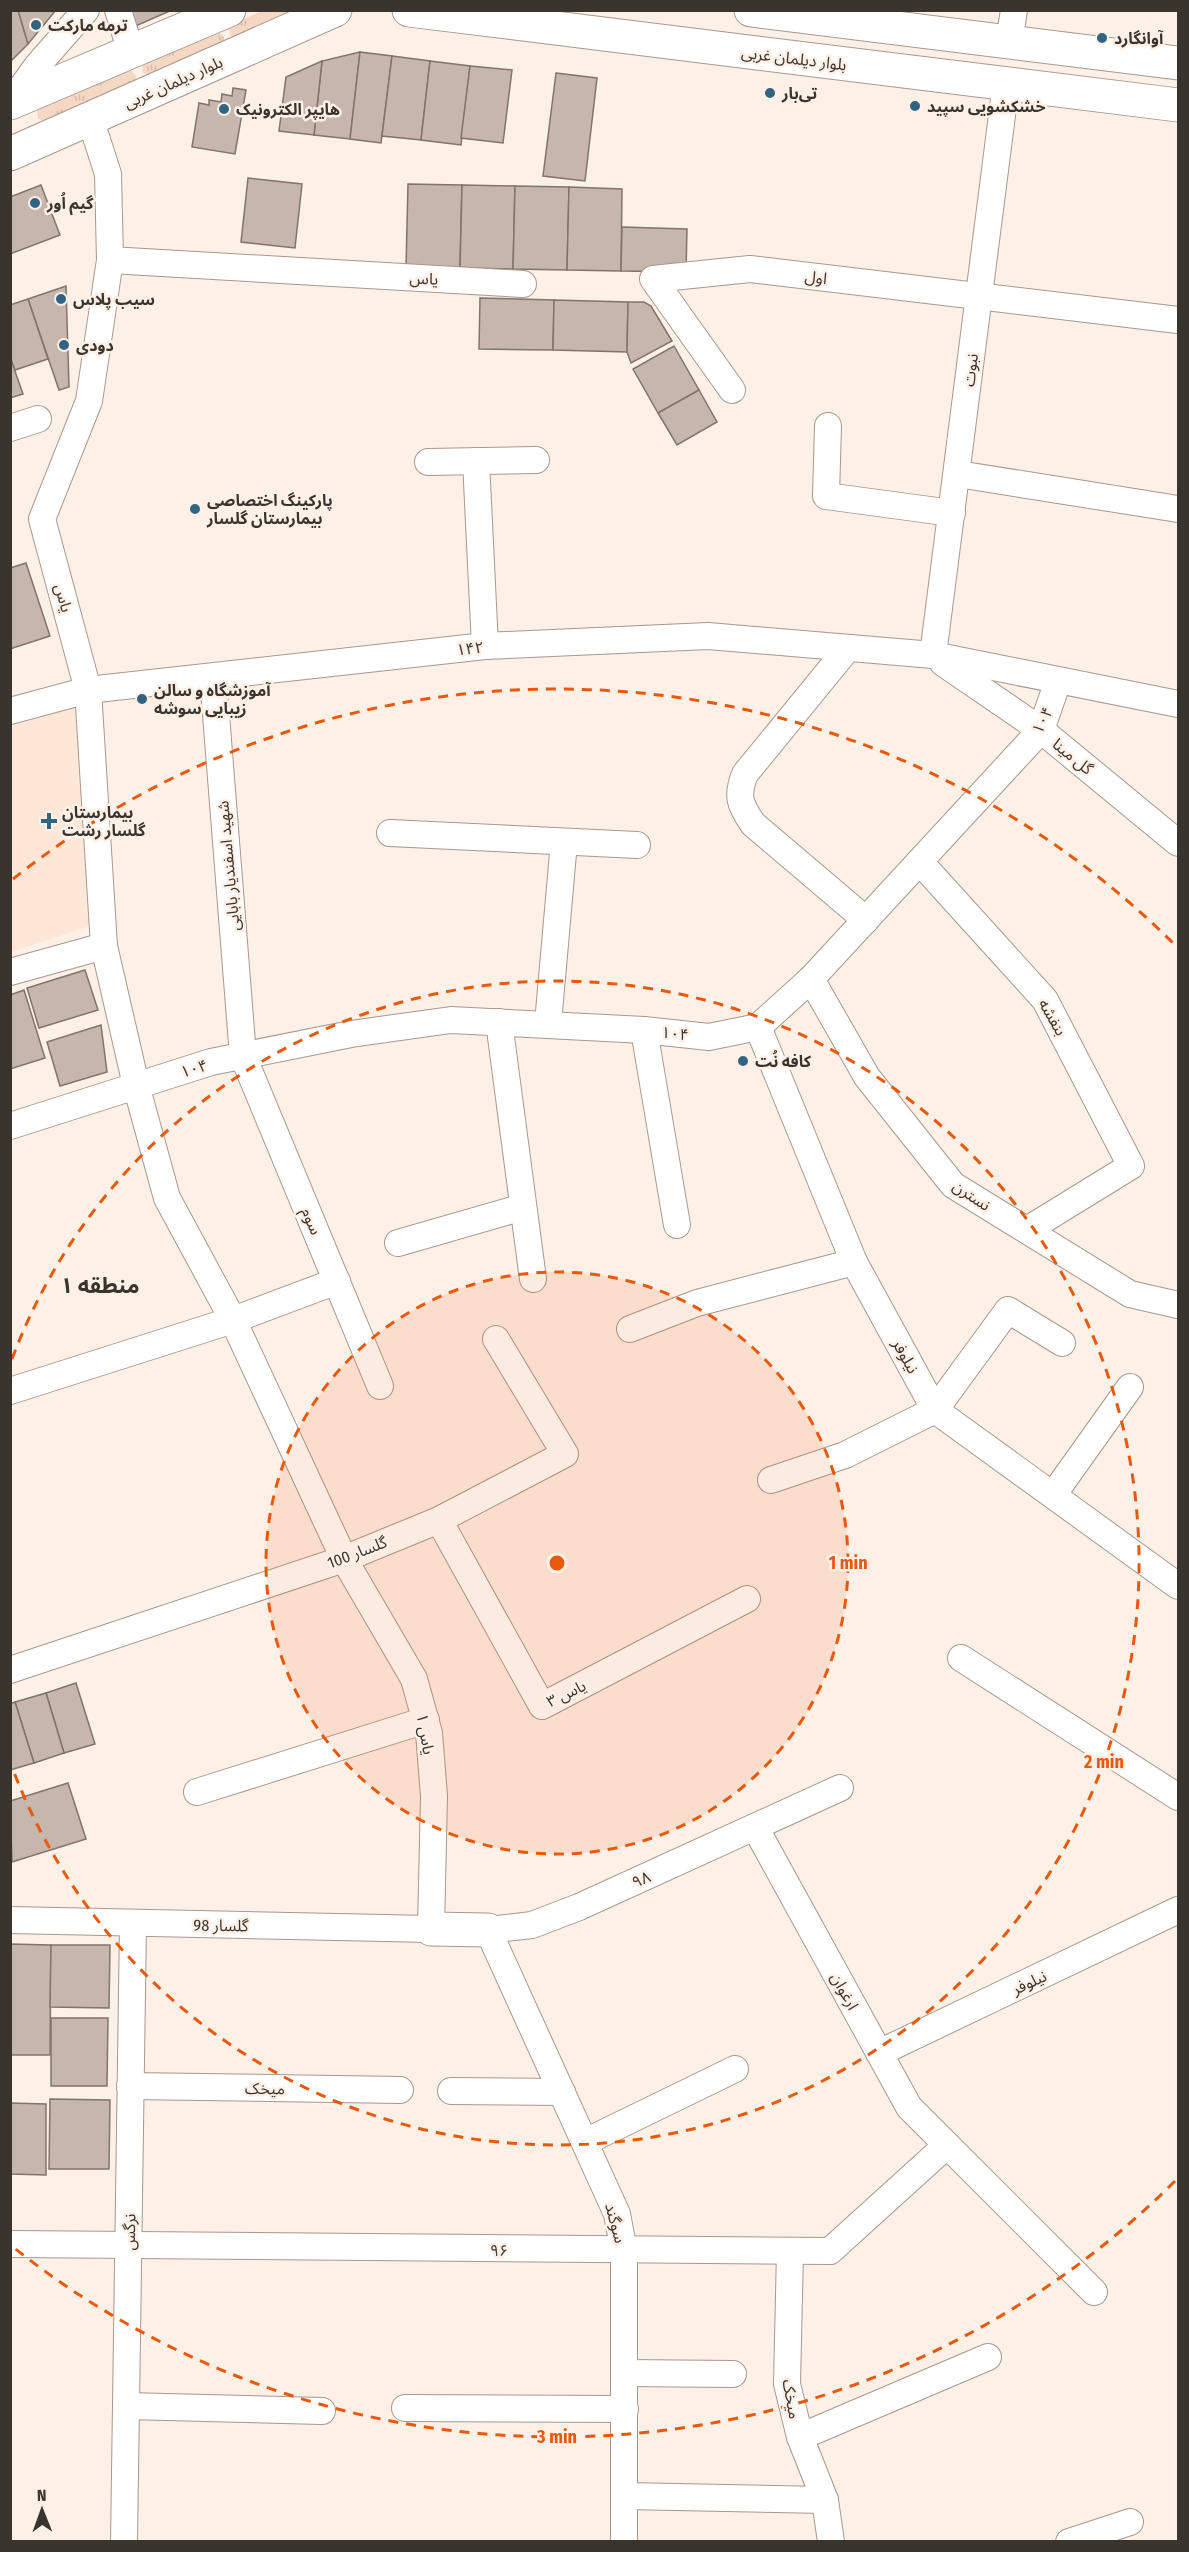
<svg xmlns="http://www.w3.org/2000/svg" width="1189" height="2552" viewBox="0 0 1189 2552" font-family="'Fira Sans Condensed','Noto Sans Arabic',sans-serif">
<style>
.built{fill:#ffe7d7}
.grass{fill:url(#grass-tufts)}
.building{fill:#c6b6ab;stroke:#827469;stroke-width:1.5}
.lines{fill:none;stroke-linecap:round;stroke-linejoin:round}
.street-casing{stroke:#a8988e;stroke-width:28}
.secondary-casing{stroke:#a8988e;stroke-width:35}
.primary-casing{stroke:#a8988e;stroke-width:35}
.street{stroke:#fff;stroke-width:26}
.secondary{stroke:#fff;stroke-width:33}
.primary{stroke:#fff;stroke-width:33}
.ring{fill:none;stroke:#e8590c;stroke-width:3;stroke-dasharray:10 8}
.poi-dot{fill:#306480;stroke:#fdf0e7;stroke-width:2}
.labels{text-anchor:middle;stroke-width:5;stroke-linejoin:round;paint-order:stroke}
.poi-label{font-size:16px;font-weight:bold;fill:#3a342f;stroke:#fdf0e7;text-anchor:start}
.street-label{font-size:16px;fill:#3a342f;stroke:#fdf0e7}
.district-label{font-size:22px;font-weight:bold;fill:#3a342f;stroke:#fdf0e7}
.centre{fill:#e8590c;stroke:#fdf0e7;stroke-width:3}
.ring-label{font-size:18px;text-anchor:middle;font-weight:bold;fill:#e8590c;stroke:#fdf0e7;stroke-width:5;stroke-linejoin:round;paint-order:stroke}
</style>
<defs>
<pattern id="grass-tufts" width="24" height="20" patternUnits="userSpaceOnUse" patternTransform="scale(1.5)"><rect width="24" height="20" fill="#f5d8c4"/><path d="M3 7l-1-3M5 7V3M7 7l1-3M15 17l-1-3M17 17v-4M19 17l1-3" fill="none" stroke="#d3baa9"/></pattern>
</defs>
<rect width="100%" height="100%" fill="#fdf0e7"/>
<path class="built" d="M79 695 93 925 11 952V716Z"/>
<g class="grass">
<path d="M262 11H298L233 37 230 35 229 27 232 24Z"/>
<path d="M218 31 224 37 223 42 152 75 143 73 142 64Z"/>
<path d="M130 70 136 76 135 81 46 121 38 119 37 111 40 107Z"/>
</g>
<g class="building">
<path d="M10 10H18L28 44 10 62Z"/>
<path d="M18 10H56L28 44Z"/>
<path d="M124 10H172L131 28Z"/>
<path d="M360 52 350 139 314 135 322 61Z"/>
<path d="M360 52 392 56 381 143 350 139Z"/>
<path d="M392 56 430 61 421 140 382 136Z"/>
<path d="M322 61 314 135 279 131 286 77Z"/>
<path d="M430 61 470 66 461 145 421 140Z"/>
<path d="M470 66 512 70 503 143 461 138Z"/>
<path d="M556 73 597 78 585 181 543 176Z"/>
<path d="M233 88 246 90 235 154 192 147 199 103 209 105V100L221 102 222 94 232 96Z"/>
<path d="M248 178 302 184 295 248 241 242Z"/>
<path d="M408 184 462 185 460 268 406 267Z"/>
<path d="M41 185 60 235 10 254V197Z"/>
<path d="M462 185 515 186 513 269 460 268Z"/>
<path d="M515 186 569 187 567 270 513 269Z"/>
<path d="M569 187 622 189 621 271 567 270Z"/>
<path d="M622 227 687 229 686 272 621 271Z"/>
<path d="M66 286 69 387 59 390 28 299Z"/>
<path d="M480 298 554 300 553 350 479 349Z"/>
<path d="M28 299 48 359 15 370 10 357V305Z"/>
<path d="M554 300 628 302 627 352 553 350Z"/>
<path d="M628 302H644L651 306 672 341 631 363 627 352Z"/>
<path d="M674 346 699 390 658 413 633 369Z"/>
<path d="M10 357 23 394 10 398Z"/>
<path d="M699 390 717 422 677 445 658 413Z"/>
<path d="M26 563 50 636 10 649V568Z"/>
<path d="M85 970 98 1010 39 1028 27 988Z"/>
<path d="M24 990 45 1058 10 1069V995Z"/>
<path d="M101 1025 107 1072 60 1086 47 1042Z"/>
<path d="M76 1683 95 1744 64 1753 46 1693Z"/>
<path d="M46 1693 64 1753 34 1763 15 1702Z"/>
<path d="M15 1702 34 1763 10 1770V1704Z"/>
<path d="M68 1783 86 1839 12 1862 10 1801Z"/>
<path d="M10 1944 51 1945 50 2055H10Z"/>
<path d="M51 1945H110L109 2008 50 2007Z"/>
<path d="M51 2018H108L107 2086H51Z"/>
<path d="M50 2099 110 2100 109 2169H49Z"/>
<path d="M10 2103 46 2104V2175L10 2174Z"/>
</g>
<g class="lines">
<defs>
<g id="street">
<path d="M118 10 131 52"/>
<path d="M1009 42 1014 10"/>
<path d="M11 102 37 66 86 10"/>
<path d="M110 260 523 284"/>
<path d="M732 390 653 279 750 269 1178 320"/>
<path d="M828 426 826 496 952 513"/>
<path d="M10 428 38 419"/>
<path d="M476 461 485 646"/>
<path d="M428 462 536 460"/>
<path d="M958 474 1178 509"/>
<path d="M848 648 745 774C736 796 740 805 753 824L866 920"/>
<path d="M933 655 1006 84"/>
<path d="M943 663 1041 730 1178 843"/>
<path d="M213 677 243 1056 380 1386"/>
<path d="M10 711 88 690 485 646 708 636 933 655 1178 704"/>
<path d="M390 833 637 845"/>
<path d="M920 862 1045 1000 1131 1166 1027 1230"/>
<path d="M10 972 104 946"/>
<path d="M811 979 867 1077 953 1185 1130 1294 1178 1305"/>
<path d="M499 1022 533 1279"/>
<path d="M548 1023 564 842"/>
<path d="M758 1027 854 1262 935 1410 1178 1586"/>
<path d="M644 1030 677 1225"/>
<path d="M10 1126 211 1062 351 1034 451 1020 644 1030 709 1037 758 1027 811 979 1041 730 1058 681"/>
<path d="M398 1243 523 1207"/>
<path d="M630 1329 697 1303 854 1262"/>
<path d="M10 1391 233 1320 337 1281"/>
<path d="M771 1480 845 1455 935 1410 1008 1310 1062 1343"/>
<path d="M1053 1495 1130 1387"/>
<path d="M439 1520 542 1706 747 1599"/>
<path d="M961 1658 1178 1797"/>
<path d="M10 1670 344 1559 439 1520 565 1454 496 1339"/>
<path d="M197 1792 426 1720"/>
<path d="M755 1827 909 2107 1094 2292"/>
<path d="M10 1920 431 1929 434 1796 429 1733 414 1679 344 1559 233 1320 167 1198 136 1085 104 946 88 690 42 519 89 401 110 260 108 174 90 118"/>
<path d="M879 2053 1178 1910"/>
<path d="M130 2086 400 2090"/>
<path d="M451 2091 562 2092"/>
<path d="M585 2142 735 2069"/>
<path d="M10 2244 830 2251 947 2145"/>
<path d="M790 2251 787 2384 800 2437 825 2500 831 2542"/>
<path d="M625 2373 733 2374"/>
<path d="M126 2406 322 2411"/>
<path d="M405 2408 625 2409"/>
<path d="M800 2437 988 2357"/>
<path d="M625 2496 825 2500"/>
<path d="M124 2542 133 1923"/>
<path d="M624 2542V2251L617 2214 488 1930 532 1925 579 1907 840 1788"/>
<path d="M1069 2542 1130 2522"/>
</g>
<path id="secondary" d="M431 1929 488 1930"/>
<g id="primary">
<path d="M409 10 1178 105"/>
<path d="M751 10 1178 63"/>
<path d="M10 103 229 10"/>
<path d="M10 154 335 10"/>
</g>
</defs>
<use href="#street" class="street-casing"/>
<use href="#secondary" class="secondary-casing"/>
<use href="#primary" class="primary-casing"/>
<use href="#street" class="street"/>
<use href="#secondary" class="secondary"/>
<use href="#primary" class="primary"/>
</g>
<circle cx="557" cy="1563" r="291" fill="#e8590c" fill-opacity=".12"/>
<g class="ring">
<circle cx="557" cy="1563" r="291"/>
<path d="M12 1359A582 582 0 1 1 12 1767"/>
<path d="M1175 2181A874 874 0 0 1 13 2247M13 879A874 874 0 0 1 1175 945"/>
</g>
<g class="poi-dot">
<circle cx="36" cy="25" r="6"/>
<circle cx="1102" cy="38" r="6"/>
<circle cx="770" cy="93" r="6"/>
<circle cx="915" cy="106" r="6"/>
<circle cx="224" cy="109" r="6"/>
<circle cx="35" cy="203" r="6"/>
<circle cx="61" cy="299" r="6"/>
<circle cx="64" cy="345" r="6"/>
<circle cx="195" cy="509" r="6"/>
<circle cx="142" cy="699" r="6"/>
<path d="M46 812h6v6h6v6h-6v6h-6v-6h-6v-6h6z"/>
<circle cx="743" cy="1061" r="6"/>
</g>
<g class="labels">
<g class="poi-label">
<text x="48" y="31">ترمه مارکت</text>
<text x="1114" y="44">آوانگارد</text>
<text x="782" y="99">تی‌بار</text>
<text x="927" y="112">خشکشویی سپید</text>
<text x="236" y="115">هایپر الکترونیک</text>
<text x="47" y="209">گیم اُور</text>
<text x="73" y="305">سیب پلاس</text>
<text x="76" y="351">دودی</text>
<text x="207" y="506">پارکینگ اختصاصی<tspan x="207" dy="18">بیمارستان گلسار</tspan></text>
<text x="154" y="696">آموزشگاه و سالن<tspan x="154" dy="18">زیبایی سوشه</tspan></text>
<text x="62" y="818">بیمارستان<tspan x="62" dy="18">گلسار رشت</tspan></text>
<text x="755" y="1067">کافه نُت</text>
</g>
<g class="street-label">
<text transform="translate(794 58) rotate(7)" y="6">بلوار دیلمان غربی</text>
<text transform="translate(173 82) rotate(-24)" y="6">بلوار دیلمان غربی</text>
<text transform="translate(816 277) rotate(7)" y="6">اول</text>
<text transform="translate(424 278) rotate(3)" y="6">یاس</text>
<text transform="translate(970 370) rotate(-83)" y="6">نبوت</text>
<text transform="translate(64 598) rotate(75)" y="6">یاس</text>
<text transform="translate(470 648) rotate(-6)" y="6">۱۴۲</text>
<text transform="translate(1042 720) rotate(-64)" y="6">۱۰۴</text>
<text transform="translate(1073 756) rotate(39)" y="6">گل مینا</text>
<text transform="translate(228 866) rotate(-95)" y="6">شهید اسفندیار بابایی</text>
<text transform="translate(1053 1017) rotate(60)" y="6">بنفشه</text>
<text transform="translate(675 1033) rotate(6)" y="6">۱۰۴</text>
<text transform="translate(194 1068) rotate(-17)" y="6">۱۰۴</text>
<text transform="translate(972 1195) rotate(34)" y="6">نسترن</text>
<text transform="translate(312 1221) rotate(67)" y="6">سوم</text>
<text transform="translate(906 1356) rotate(61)" y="6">نیلوفر</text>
<text transform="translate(357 1552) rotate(-21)" y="6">گلسار 100</text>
<text transform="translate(566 1693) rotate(-26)" y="6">یاس ۳</text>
<text transform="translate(426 1734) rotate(80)" y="6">یاس ۱</text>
<text transform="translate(641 1879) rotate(-24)" y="6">۹۸</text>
<text transform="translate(221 1925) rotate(1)" y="6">گلسار 98</text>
<text transform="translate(1029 1982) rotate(-25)" y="6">نیلوفر</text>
<text transform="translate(845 1991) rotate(61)" y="6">ارغوان</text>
<text transform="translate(265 2088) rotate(1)" y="6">میخک</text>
<text transform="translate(616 2223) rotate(75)" y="6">سوگند</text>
<text transform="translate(129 2232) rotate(-89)" y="6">نرگس</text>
<text transform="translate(499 2250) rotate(1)" y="6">۹۶</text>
<text transform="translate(792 2399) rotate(80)" y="6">میخک</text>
</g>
<g class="district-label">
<text x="100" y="1293">منطقه ۱</text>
</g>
</g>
<circle cx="557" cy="1563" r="9" class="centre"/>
<g class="ring-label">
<text x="848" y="1569">1 min</text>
<text x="1104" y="1768">2 min</text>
<text x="557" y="2443">3 min</text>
</g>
<rect width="1189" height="2552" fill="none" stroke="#3a342f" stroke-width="24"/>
<g transform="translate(42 2510) rotate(359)" stroke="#fdf0e7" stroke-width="4.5" paint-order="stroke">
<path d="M0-4.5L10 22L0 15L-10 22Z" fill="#3a342f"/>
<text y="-9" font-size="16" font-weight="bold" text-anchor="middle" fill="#3a342f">N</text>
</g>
</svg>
